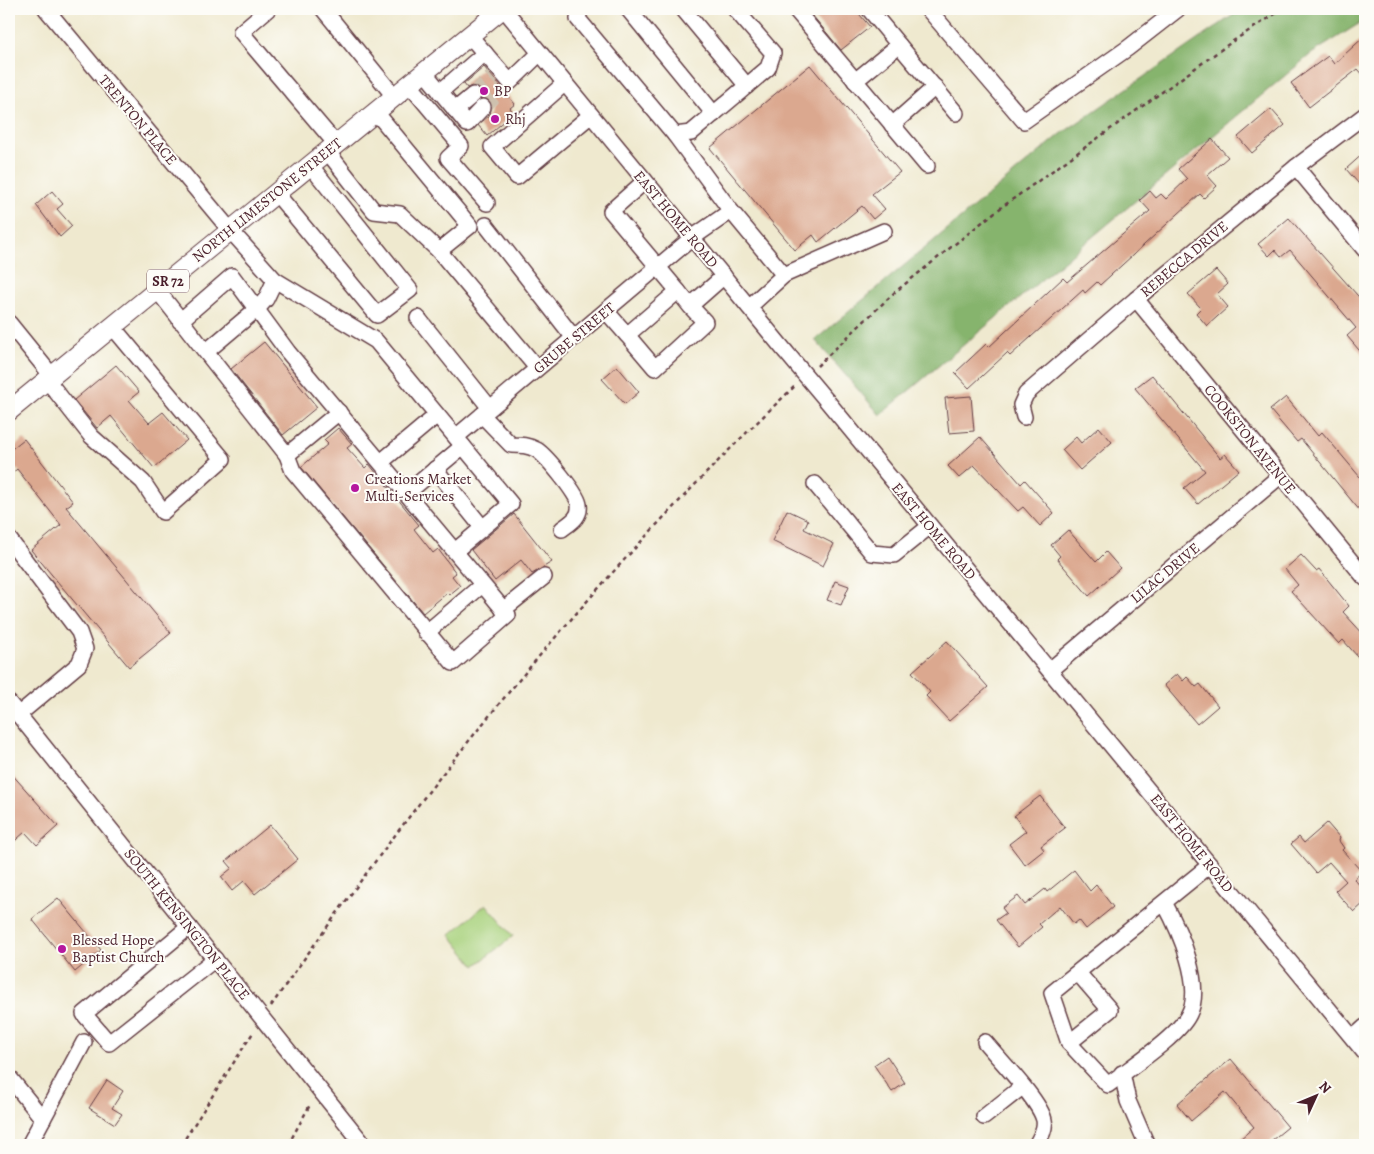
<svg xmlns="http://www.w3.org/2000/svg" width="1374" height="1154" viewBox="0 0 1374 1154" font-family="Alegreya,serif">
<style>
.green{fill:#a9d27e;stroke:#7a7854}
.forest{fill:#86b46d;stroke:#686a4c}
.building{fill:#dba88f}
.lines{fill:none;stroke-linecap:round;stroke-linejoin:round}
.minor-tunnel{stroke:#cec1ae;stroke-width:15;stroke-dasharray:15 8;stroke-linecap:butt}
.minor-casing{stroke:#633d44;stroke-width:18}
.major-casing{stroke:#633d44;stroke-width:21}
.path{stroke:#633d44;stroke-width:2.5;stroke-dasharray:4 4;stroke-linecap:butt}
.minor{stroke:#fff;stroke-width:15}
.major{stroke:#fff;stroke-width:19}
.minor-bridge-casing{stroke:#633d44;stroke-width:18;stroke-linecap:butt}
.minor-bridge{stroke:#fff;stroke-width:15}
.poi-dot{fill:#b5179e;stroke:#fdfcf7;stroke-width:2}
.labels{text-anchor:middle;stroke-width:4;stroke-linejoin:round;paint-order:stroke}
.shield{fill:#fdfcf7;stroke:#806168;stroke-width:1}
.shield-label{font-size:14px;font-weight:bold;fill:#4a1f2b}
.poi-label{font-size:15px;fill:#4a1f2b;stroke:#fdfcf7;text-anchor:start}
.street-label{font-size:15px;fill:#4a1f2b;stroke:#fdfcf7}
</style>
<rect width="100%" height="100%" fill="#fdfcf7"/>
<filter id="ink" filterUnits="userSpaceOnUse"><feTurbulence type="fractalNoise" baseFrequency=".02" numOctaves="2"/><feDisplacementMap in="SourceGraphic" scale="10" xChannelSelector="R" yChannelSelector="G"/><feConvolveMatrix kernelMatrix="1 2 1 2 8 2 1 2 1" color-interpolation-filters="sRGB"/></filter>
<filter id="wash" filterUnits="userSpaceOnUse"><feTurbulence type="fractalNoise" baseFrequency=".0096" numOctaves="4" result="noise"/><feDisplacementMap in="SourceGraphic" scale="20" xChannelSelector="R" yChannelSelector="G"/><feGaussianBlur stdDeviation="1.12" result="paint"/><feColorMatrix in="noise" values="0 0 0 0 0 0 0 0 0 0 0 0 0 0 0 0 0 1.4 0 .05"/><feComposite in="paint" operator="in"/></filter>
<g filter="url(#wash)">
<rect width="100%" height="100%" fill="#efe9cf"/>
<path class="green" d="M486 904 513 936 475 966 450 935Z"/>
<path class="forest" d="M1242 9H1365V20L1311 54 880 415 815 340 1061 134Z"/>
<g id="blocks">
<g class="building">
<path d="M807 9H855L870 27 841 50Z"/>
<path d="M1365 36V77L1358 69 1309 107 1291 83 1328 56 1334 64Z"/>
<path d="M810 65 900 172 872 194 885 209 873 219 862 206 818 242 813 235 795 250 710 148Z"/>
<path d="M484 67 515 104 510 108 514 113 487 136 478 125 490 115 492 104 489 100 482 98 480 89 472 86 467 88 464 84Z"/>
<path d="M1271 109 1285 125 1252 153 1238 137Z"/>
<path d="M1212 139 1228 157 1207 175 1217 186 1204 198 1200 194 1100 285 1097 282 1085 293 1083 290 1010 356 1007 353 969 388 955 373 986 344 989 347 1063 278 1067 282 1150 211 1140 200 1150 191 1156 198 1161 194 1166 199 1187 179 1178 169Z"/>
<path d="M1365 152V191L1346 169Z"/>
<path d="M52 191 63 204 57 209 72 226 60 237 36 205Z"/>
<path d="M1289 218 1365 304V357L1347 336 1356 328 1290 250 1281 257 1275 250 1269 256 1258 244Z"/>
<path d="M1216 270 1228 284 1217 294 1228 307 1207 326 1196 313 1201 308 1188 294Z"/>
<path d="M264 342 317 407 283 435 231 369Z"/>
<path d="M116 365 139 392 129 400 149 423 163 412 187 440 154 468 111 416 97 428 74 400Z"/>
<path d="M617 366 639 392 625 404 602 379Z"/>
<path d="M1152 375 1220 458 1225 454 1239 470 1198 504 1184 488 1205 471 1135 388Z"/>
<path d="M971 396 974 431 949 433 945 398Z"/>
<path d="M1286 397 1318 436 1322 432 1365 483V517L1301 439 1297 442 1270 410Z"/>
<path d="M1099 427 1112 442 1080 470 1062 450 1076 437 1081 443Z"/>
<path d="M338 428 352 444 347 448 365 468 369 464 419 525 414 529 433 553 438 549 456 573 452 576 460 586 449 595 447 593 423 613 301 467 328 444 324 440Z"/>
<path d="M980 437 1021 484 1025 480 1054 513 1040 526 1023 507 1018 511 974 465 959 478 948 466Z"/>
<path d="M24 439 73 502 66 507 171 633 129 667 31 550 61 525 17 469 9 476V451Z"/>
<path d="M787 510 808 520 804 529 834 544 823 566 772 541Z"/>
<path d="M514 514 552 562 532 574 521 560 495 581 471 550Z"/>
<path d="M1068 530 1096 562 1106 552 1120 568 1089 596 1057 559 1060 556 1051 545Z"/>
<path d="M1301 555 1316 571 1319 569 1349 606 1343 612 1365 636V665L1343 640 1339 644 1291 591 1298 585 1285 569Z"/>
<path d="M835 581 849 586 841 605 827 600Z"/>
<path d="M947 641 988 687 949 721 926 696 930 692 912 672Z"/>
<path d="M1177 674 1183 681 1187 677 1196 687 1200 684 1218 706 1197 724 1164 685Z"/>
<path d="M9 771 58 826 37 845 25 832 9 846Z"/>
<path d="M1040 796 1065 828 1041 846 1044 850 1025 865 1009 844 1026 831 1014 816Z"/>
<path d="M1327 823 1340 838 1339 841 1344 848 1342 850 1362 872 1354 879 1365 891V902L1354 912 1335 891 1346 881 1329 862 1316 873 1291 844 1299 837 1304 843Z"/>
<path d="M270 825 298 859 255 894 244 881 232 891 221 877 232 868 226 861Z"/>
<path d="M1074 870 1090 891 1096 885 1113 907 1086 929 1079 920 1074 924 1060 906 1039 924 1042 927 1018 947 996 920 1006 913 1002 908 1018 896 1025 905 1045 889 1047 892Z"/>
<path d="M58 898 101 950 75 972 32 919Z"/>
<path d="M887 1056 905 1083 892 1092 874 1065Z"/>
<path d="M1231 1059 1288 1127 1266 1145H1233L1254 1127 1225 1092 1191 1121 1177 1104Z"/>
<path d="M107 1080 123 1091 112 1108 122 1114 115 1124 89 1108Z"/>
</g>
</g>
</g>
<g filter="url(#ink)">
<use href="#blocks" fill-opacity="0" stroke="#633d44" stroke-width="1"/>
<g class="lines">
<g class="minor-tunnel">
<path d="M473 95 492 77"/>
<path d="M483 107 502 89"/>
</g>
<defs>
<g id="minor">
<path d="M46 9 230 230 275 280 376 341 511 504 455 551"/>
<path d="M268 9 241 32 336 144"/>
<path d="M323 9 394 96"/>
<path d="M504 9 785 351"/>
<path d="M580 9 578 19 675 135 691 133 768 68 773 53 735 9"/>
<path d="M628 9 714 114"/>
<path d="M683 9 747 86"/>
<path d="M795 9 927 166"/>
<path d="M928 9 1024 121 1128 48 1178 9"/>
<path d="M469 35 510 82 540 53"/>
<path d="M899 45 956 113"/>
<path d="M424 72 467 124 483 107"/>
<path d="M855 81 899 45 869 9"/>
<path d="M565 83 492 147 517 177 591 115"/>
<path d="M409 84 461 146 448 158 487 203"/>
<path d="M440 92 485 53"/>
<path d="M455 110 473 95"/>
<path d="M375 111 470 226 439 251"/>
<path d="M892 125 935 87"/>
<path d="M327 151 374 211 400 214 439 251 537 368"/>
<path d="M1296 167 1365 250"/>
<path d="M645 181 611 211 678 291"/>
<path d="M276 193 377 315 410 290 310 165"/>
<path d="M731 211 784 275 749 307"/>
<path d="M486 225 574 338"/>
<path d="M784 275 884 231"/>
<path d="M157 290 287 455 293 471 453 663 508 615 288 352 232 276 180 321"/>
<path d="M1136 299 1365 578"/>
<path d="M690 306 678 291 627 335 655 368 705 322 690 306 724 276"/>
<path d="M606 311 627 335"/>
<path d="M418 318 490 408"/>
<path d="M9 323 52 376"/>
<path d="M207 351 258 308 266 299 275 280"/>
<path d="M47 380 91 436 143 482 163 512 223 459 112 326"/>
<path d="M827 401 1365 1053"/>
<path d="M482 415 511 445C521 445 528 445 537 450 546 456 579 495 579 505 581 517 570 523 562 529"/>
<path d="M1024 417 1021 405 1026 394 1136 299 1296 167 1365 115"/>
<path d="M456 437 692 238 731 211 675 135"/>
<path d="M287 455 339 412"/>
<path d="M381 462 437 415"/>
<path d="M435 469 482 527"/>
<path d="M815 484 872 553 894 555 930 526"/>
<path d="M407 493 463 446"/>
<path d="M9 539 79 632 85 649 79 664 18 715"/>
<path d="M503 610 544 577"/>
<path d="M426 633 482 585"/>
<path d="M1050 670 1280 476"/>
<path d="M9 703 364 1145"/>
<path d="M1165 904C1179 930 1204 985 1189 1014 1178 1037 1129 1068 1108 1085L1069 1043 1052 993 1210 865"/>
<path d="M189 927 84 1014 109 1043 215 959"/>
<path d="M1353 1038 1365 1027"/>
<path d="M985 1042C999 1059 1040 1101 1044 1120 1046 1129 1040 1138 1036 1145"/>
<path d="M1069 1043 1110 1010 1078 973"/>
<path d="M1122 1073 1128 1101 1147 1145"/>
<path d="M9 1077 43 1119"/>
<path d="M984 1117 1022 1087"/>
<path d="M29 1145 84 1042"/>
</g>
<path id="major" d="M9 411 502 9"/>
</defs>
<use href="#minor" class="minor-casing"/>
<use href="#major" class="major-casing"/>
<g class="path">
<path d="M817 366 895 292 995 212 1233 41 1283 9"/>
<path d="M271 1006C425 784 599 571 796 385"/>
<path d="M181 1145 254 1031"/>
<path d="M288 1145 311 1103"/>
</g>
<use href="#minor" class="minor"/>
<use href="#major" class="major"/>
<defs>
<path id="minor-bridge" d="M785 351 827 401"/>
</defs>
<use href="#minor-bridge" class="minor-bridge-casing"/>
<use href="#minor-bridge" class="minor-bridge"/>
</g>
</g>
<g class="poi-dot">
<circle cx="484" cy="91" r="5"/>
<circle cx="495" cy="119" r="5"/>
<circle cx="355" cy="488" r="5"/>
<circle cx="62" cy="949" r="5"/>
</g>
<g class="labels">
<rect class="shield" x="147" y="269.5" width="42" height="23" rx="4"/>
<g class="shield-label">
<text x="168" y="286">SR 72</text>
</g>
<g class="poi-label">
<text x="494" y="96">BP</text>
<text x="505" y="124">Rhj</text>
<text x="365" y="484">Creations Market<tspan x="365" dy="17">Multi-Services</tspan></text>
<text x="72" y="945">Blessed Hope<tspan x="72" dy="17">Baptist Church</tspan></text>
</g>
<g class="street-label">
<text transform="translate(138 120) rotate(50)" y="5">TRENTON PLACE</text>
<text transform="translate(267 200) rotate(-39)" y="5">NORTH LIMESTONE STREET</text>
<text transform="translate(676 219) rotate(50)" y="5">EAST HOME ROAD</text>
<text transform="translate(1184 259) rotate(-40)" y="5">REBECCA DRIVE</text>
<text transform="translate(574 338) rotate(-40)" y="5">GRUBE STREET</text>
<text transform="translate(1250 439) rotate(51)" y="5">COOKSTON AVENUE</text>
<text transform="translate(934 531) rotate(50)" y="5">EAST HOME ROAD</text>
<text transform="translate(1165 573) rotate(-40)" y="5">LILAC DRIVE</text>
<text transform="translate(1192 843) rotate(51)" y="5">EAST HOME ROAD</text>
<text transform="translate(187 924) rotate(51)" y="5">SOUTH KENSINGTON PLACE</text>
</g>
</g>
<rect width="1374" height="1154" fill="none" stroke="#fdfcf7" stroke-width="30"/>
<g transform="translate(1316 1096) rotate(46)" stroke="#fdfcf7" stroke-width="4" paint-order="stroke">
<path d="M0-4L9 19L0 12L-9 19Z" fill="#4a1f2b"/>
<text y="-8" font-size="14" font-weight="bold" text-anchor="middle" fill="#4a1f2b">N</text>
</g>
</svg>
